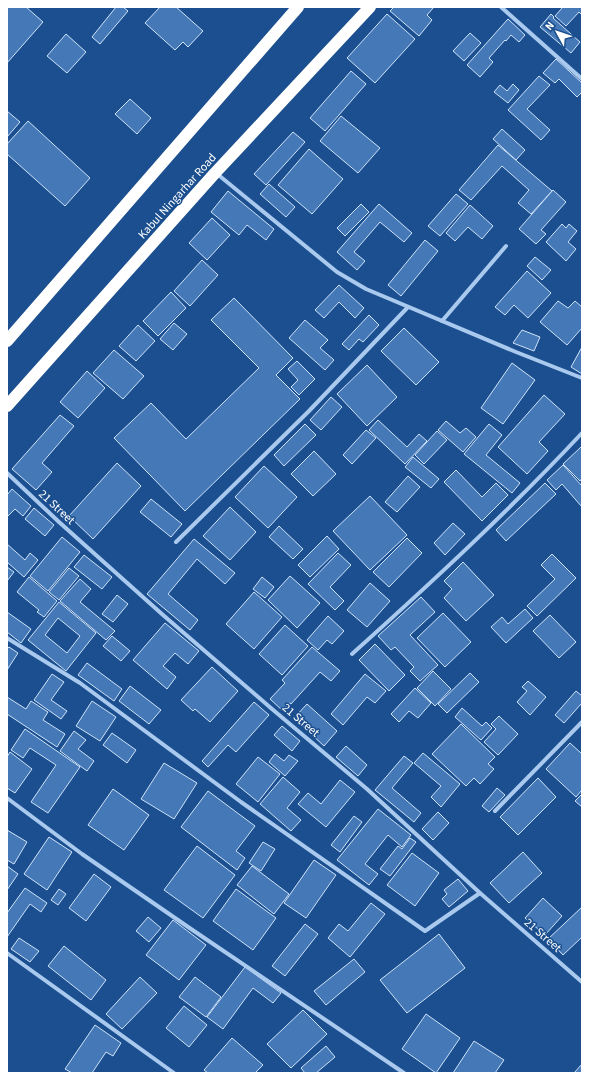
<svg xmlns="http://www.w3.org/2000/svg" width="589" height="1080" viewBox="0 0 589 1080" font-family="'Source Sans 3',sans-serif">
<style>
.building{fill:#4478b7;stroke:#cfe3fa;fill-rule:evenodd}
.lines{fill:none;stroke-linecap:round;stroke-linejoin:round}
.street{stroke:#a9c9ee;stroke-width:4}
.highway{stroke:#fff;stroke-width:12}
.labels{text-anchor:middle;stroke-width:3;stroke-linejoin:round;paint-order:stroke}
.street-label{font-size:12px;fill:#fff;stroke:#1b4f8f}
</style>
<rect width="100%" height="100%" fill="#1b4f8f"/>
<g class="building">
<path d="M7 7H26L43 22 7 63Z"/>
<path d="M116 7H123L128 11 100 44 92 37Z"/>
<path d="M160 7H176L203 31 188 47 183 42 175 50 145 23Z"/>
<path d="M394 7H434L427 15 432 20 419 36 390 11Z"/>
<path d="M563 7H582V15L579 12 566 26 555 16Z"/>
<path d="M387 14 415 39 375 83 347 58Z"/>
<path d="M551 14 554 17 553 18 580 42 571 53 540 27Z"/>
<path d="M508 19 525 35 519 42 511 35 506 41 505 40 489 58 493 62 480 77 467 65Z"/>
<path d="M470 33 481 43 464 61 453 51Z"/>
<path d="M66 34 86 52 67 73 47 56Z"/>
<path d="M556 59 582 83V92L577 97 559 79 555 83 543 73Z"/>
<path d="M351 71 366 84 325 131 310 118Z"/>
<path d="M539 76 550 85 527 109 550 130 541 140 508 110Z"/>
<path d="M513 84 519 90 508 103 494 92 500 85 507 91Z"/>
<path d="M130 99 151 118 137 134 115 114Z"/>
<path d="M7 111 20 122 7 137Z"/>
<path d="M341 116 380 148 358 173 320 141Z"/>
<path d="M28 121 90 178 65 206 7 154V144Z"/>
<path d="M502 129 525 150 516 160 493 139Z"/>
<path d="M293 132 305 142 266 185 254 174Z"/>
<path d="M498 145 552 191 531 214 518 203 529 190 502 166 471 200 459 190Z"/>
<path d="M309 149 343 179 312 214 278 185Z"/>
<path d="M269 184 295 207 286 217 260 194Z"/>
<path d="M553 190 566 202 541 230 546 234 536 244 519 229Z"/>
<path d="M228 191 274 229 266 240 247 225 239 235 211 212Z"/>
<path d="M456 194 468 204 440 236 428 226Z"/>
<path d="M361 204 369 212 345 236 337 228Z"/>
<path d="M379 204 412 233 404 242 380 222 354 252 365 261 357 270 337 252Z"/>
<path d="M470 205 493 226 482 239 468 227 455 241 446 233Z"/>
<path d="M212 218 230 235 207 260 189 243Z"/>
<path d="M562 224 566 228 569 224 577 231 568 242 576 249 566 261 546 242Z"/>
<path d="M425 240 438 251 401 296 388 285Z"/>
<path d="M535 257 551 270 542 280 527 266Z"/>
<path d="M202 260 218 275 190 306 174 291Z"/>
<path d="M527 271 551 293 528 318 514 305 505 315 495 307Z"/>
<path d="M339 285 364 308 355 318 339 302 324 318 315 310Z"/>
<path d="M171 292 186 308 158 336 143 321Z"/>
<path d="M234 298 293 358 276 375 300 399 185 511 114 438 151 403 186 439 259 368 211 320Z"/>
<path d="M558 301 568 308 575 301 582 307V328L567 345 540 322Z"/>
<path d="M369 315 379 325 363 342 359 339 349 350 342 344Z"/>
<path d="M305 320 328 340 320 348 334 360 325 370 289 338Z"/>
<path d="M174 323 187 334 173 350 160 339Z"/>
<path d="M138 325 155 341 136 361 119 346Z"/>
<path d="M404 328 439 362 416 385 381 351Z"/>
<path d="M522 330 540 337 534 351 513 343Z"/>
<path d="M582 347V374L571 367Z"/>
<path d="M114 350 144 376 123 399 93 373Z"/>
<path d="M297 361 315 379 299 395 291 387 298 380 288 369Z"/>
<path d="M512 363 535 380 503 424 481 408Z"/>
<path d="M367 365 397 397 367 426 337 394Z"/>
<path d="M87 371 105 388 78 418 60 402Z"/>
<path d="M544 395 565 414 539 442 548 451 527 474 498 447Z"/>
<path d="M331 397 342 407 321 430 310 420Z"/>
<path d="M60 415 74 426 42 463 52 472 36 490 12 469Z"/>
<path d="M378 420 407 447 419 434 427 441 405 464 369 430Z"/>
<path d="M446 421 460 433 466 428 476 437 463 452 438 430Z"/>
<path d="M305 424 316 435 284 466 274 455Z"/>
<path d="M489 424 502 435 486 455 520 483 512 493 464 454Z"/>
<path d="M366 430 376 438 352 464 343 455Z"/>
<path d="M437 431 447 440 424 464 415 455Z"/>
<path d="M582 446V478L580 481 563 464Z"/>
<path d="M314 451 336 474 313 496 291 474Z"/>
<path d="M413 457 439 479 431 488 405 467Z"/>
<path d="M117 463 141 486 93 539 69 516Z"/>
<path d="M563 465 582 486V507L562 484 556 490 547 480Z"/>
<path d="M264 466 297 497 268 528 235 497Z"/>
<path d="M456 470 482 497 496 483 508 495 482 521 444 482Z"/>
<path d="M408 476 420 487 397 512 385 502Z"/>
<path d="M545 483 556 494 506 541 496 530Z"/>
<path d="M12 489 31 506 23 516 15 509 7 517V495Z"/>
<path d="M370 496 407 535 370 570 333 531Z"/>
<path d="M151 499 182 524 171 537 140 512Z"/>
<path d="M230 507 256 532 230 560 203 536Z"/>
<path d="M34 508 54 525 45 536 25 519Z"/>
<path d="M453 523 465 534 445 555 434 543Z"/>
<path d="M279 526 303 549 293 559 269 537Z"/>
<path d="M327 536 339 549 310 577 298 565Z"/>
<path d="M62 537 80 552 48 591 30 576Z"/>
<path d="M407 538 422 553 389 587 373 572Z"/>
<path d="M194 539 235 573 225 584 197 559 168 594 198 620 190 630 147 594Z"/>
<path d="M7 544 25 560 30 553 38 560 24 577 7 562Z"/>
<path d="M338 553 351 565 330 587 344 601 335 610 308 584Z"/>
<path d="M552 554 576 578 537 616 527 606 555 579 541 565Z"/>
<path d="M84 555 112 577 102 589 74 567Z"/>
<path d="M463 562 494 595 466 621 444 598 452 589 444 581Z"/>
<path d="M7 567 14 572 7 581Z"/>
<path d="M69 568 79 576 59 600 49 592Z"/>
<path d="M290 576 320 603 297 628 268 600Z"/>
<path d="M29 577 57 601 44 617 37 612 39 610 17 592Z"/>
<path d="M262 577 274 587 265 598 253 589Z"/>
<path d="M80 579 91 589 80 602 115 631 106 640 60 601Z"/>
<path d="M370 583 390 601 367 627 347 610Z"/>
<path d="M254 592 282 617 254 649 226 624Z"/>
<path d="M117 595 128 604 113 622 102 614Z"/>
<path d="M421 597 435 612 410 635 438 665 420 681 410 671 414 667 395 647 391 650 378 636Z"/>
<path d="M59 602 96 633 66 671 28 640ZM58 618 80 636 67 653 45 635Z"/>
<path d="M525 609 533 618 506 643 491 627 502 617 508 624Z"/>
<path d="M7 612 31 629 21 643 7 632Z"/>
<path d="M443 613 471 642 445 667 417 638Z"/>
<path d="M550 615 576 642 559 658 533 631Z"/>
<path d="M328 616 344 631 332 644 327 640 318 650 307 640Z"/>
<path d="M165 623 199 651 188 664 175 653 163 666 176 677 167 689 133 660Z"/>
<path d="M285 625 308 646 282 675 259 654Z"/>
<path d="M112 636 130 651 121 661 103 646Z"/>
<path d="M375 644 405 675 389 691 359 660Z"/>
<path d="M9 647 18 653 7 670V649Z"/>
<path d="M312 647 340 671 331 681 320 672 291 704 289 703 283 711 270 699 285 683 282 680Z"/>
<path d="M87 663 122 689 114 701 78 675Z"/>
<path d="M212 667 238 691 210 722 195 709 193 711 181 700Z"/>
<path d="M433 671 451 689 435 706 417 688Z"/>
<path d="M470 673 479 682 447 713 438 704Z"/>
<path d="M52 674 64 682 51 700 67 711 61 719 34 700Z"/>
<path d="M365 674 386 691 375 703 367 697 343 725 331 714Z"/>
<path d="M528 681 546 697 530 715 517 702 527 691 522 687Z"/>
<path d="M130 686 161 710 149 724 119 701Z"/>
<path d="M415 688 431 703 418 718 409 711 399 722 391 714Z"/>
<path d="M576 691 582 696V703L564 723 555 715Z"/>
<path d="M7 697 26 709 31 701 48 712 43 720 65 734 57 747 7 714Z"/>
<path d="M92 701 116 717 100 741 76 726Z"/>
<path d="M254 702 269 715 236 752 228 745 208 767 202 761Z"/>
<path d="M307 704 337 731 324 746 294 718Z"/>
<path d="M462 708 482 726 486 722 492 728 481 740 455 717Z"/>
<path d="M499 716 518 734 498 755 484 742 496 729 491 724Z"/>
<path d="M461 724 495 757 488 764 494 769 480 784 474 778 466 786 432 754Z"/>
<path d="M282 726 300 741 292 751 274 735Z"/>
<path d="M25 729 80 767 48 813 31 802 56 765 30 748 23 758 11 750Z"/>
<path d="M74 731 86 740 78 749 94 761 87 771 60 751Z"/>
<path d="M112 733 136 750 127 763 103 745Z"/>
<path d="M570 743 582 754V790L576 797 546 769Z"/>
<path d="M346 746 367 765 358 776 336 757Z"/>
<path d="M10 752 32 769 15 793 7 788V757Z"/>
<path d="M423 753 460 784 441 807 431 797 441 786 414 763Z"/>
<path d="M275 754 284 761 289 755 298 761 285 776 269 762Z"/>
<path d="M404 756 413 763 392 788 421 813 414 822 375 790Z"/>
<path d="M258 757 280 774 258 802 236 784Z"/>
<path d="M164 763 197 783 174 819 141 799Z"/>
<path d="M283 777 300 792 287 808 301 820 291 831 260 804Z"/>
<path d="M538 778 556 797 518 835 500 817Z"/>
<path d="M340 780 355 792 326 827 298 804 308 793 321 804Z"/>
<path d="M497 788 505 795 489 812 482 806Z"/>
<path d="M113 789 149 815 124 850 88 825Z"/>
<path d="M208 791 255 826 236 851 245 858 237 870 181 827Z"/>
<path d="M582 794V807L575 801Z"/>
<path d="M378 809 411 835 402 847 388 835 365 864 378 874 369 885 337 860Z"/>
<path d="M438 812 449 823 433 840 422 829Z"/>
<path d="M354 816 362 822 340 852 331 845Z"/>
<path d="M7 830 27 842 14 864 7 860Z"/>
<path d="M49 837 72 852 47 890 24 874Z"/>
<path d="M410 838 416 842 390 876 380 869 398 846 402 849Z"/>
<path d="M263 842 275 849 261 871 249 863Z"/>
<path d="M197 846 235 875 203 918 164 890Z"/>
<path d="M523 852 542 873 509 903 490 883Z"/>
<path d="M412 853 439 873 415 906 387 885Z"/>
<path d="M314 860 336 875 306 918 284 903Z"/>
<path d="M7 866 18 874 7 890Z"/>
<path d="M252 866 289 894 274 914 237 885Z"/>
<path d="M94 874 111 887 86 921 69 908Z"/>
<path d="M458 879 468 891 449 907 442 899 447 894 444 890Z"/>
<path d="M25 888 47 903 41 912 30 904 7 937V913Z"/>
<path d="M59 889 66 894 58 905 51 900Z"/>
<path d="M236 889 276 918 253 950 213 921Z"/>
<path d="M543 898 562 916 545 935 525 918Z"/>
<path d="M371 903 385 914 350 957 328 938 339 924 348 931Z"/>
<path d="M582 907V937L563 955 548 939Z"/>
<path d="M148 917 161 928 149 942 136 931Z"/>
<path d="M173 920 206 945 179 980 146 955Z"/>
<path d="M305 924 318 934 285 976 272 966Z"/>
<path d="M439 934 465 968 407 1013 380 980Z"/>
<path d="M19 938 39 951 30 962 11 949Z"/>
<path d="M64 946 106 980 91 1000 48 966Z"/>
<path d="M354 959 365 972 326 1005 314 991Z"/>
<path d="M245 967 281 993 273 1003 253 988 223 1029 207 1017Z"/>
<path d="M140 977 157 993 122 1029 106 1014Z"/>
<path d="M195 977 221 997 206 1017 179 997Z"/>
<path d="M184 1006 207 1025 189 1047 166 1028Z"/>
<path d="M303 1010 327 1034 291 1068 267 1044Z"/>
<path d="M426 1014 460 1038 436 1073 402 1049Z"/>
<path d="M95 1025 121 1043 113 1056 106 1052 92 1073H72L65 1069Z"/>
<path d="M232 1038 263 1065 255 1073H208L204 1070Z"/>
<path d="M474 1041 504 1060 495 1073H453Z"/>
<path d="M326 1046 335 1057 316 1073H305L301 1068Z"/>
<path d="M582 1064V1073H574Z"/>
</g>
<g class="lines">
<g class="street">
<path d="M501 7 582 79"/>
<path d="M216 173 337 272 366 289 516 352 582 378"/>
<path d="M442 321 506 246"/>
<path d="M7 473 59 522 163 615 272 709 367 789 480 893 582 982"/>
<path d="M176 542 309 411 408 307"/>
<path d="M7 638 80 683 241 802 425 931 480 893"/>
<path d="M352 654C431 583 509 511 582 433"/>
<path d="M7 798 82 854 191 929 404 1073"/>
<path d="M495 811 582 722"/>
<path d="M7 953 174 1073"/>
</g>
<g class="highway">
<path d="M7 341 298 7"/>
<path d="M7 406 215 173 370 7"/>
</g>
</g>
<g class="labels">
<g class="street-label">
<text transform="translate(177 196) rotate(-48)" y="4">Kabul Ningarhar Road</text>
<text transform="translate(57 507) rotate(43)" y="4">21 Street</text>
<text transform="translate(301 720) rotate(40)" y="4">21 Street</text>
<text transform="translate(543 935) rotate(41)" y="4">21 Street</text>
</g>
</g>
<rect width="589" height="1080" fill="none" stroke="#ffffff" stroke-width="16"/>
<g transform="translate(557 32) rotate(310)" stroke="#1b4f8f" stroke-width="3" paint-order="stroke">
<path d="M0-3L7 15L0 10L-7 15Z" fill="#ffffff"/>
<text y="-6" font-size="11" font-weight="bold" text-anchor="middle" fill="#ffffff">N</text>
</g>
</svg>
